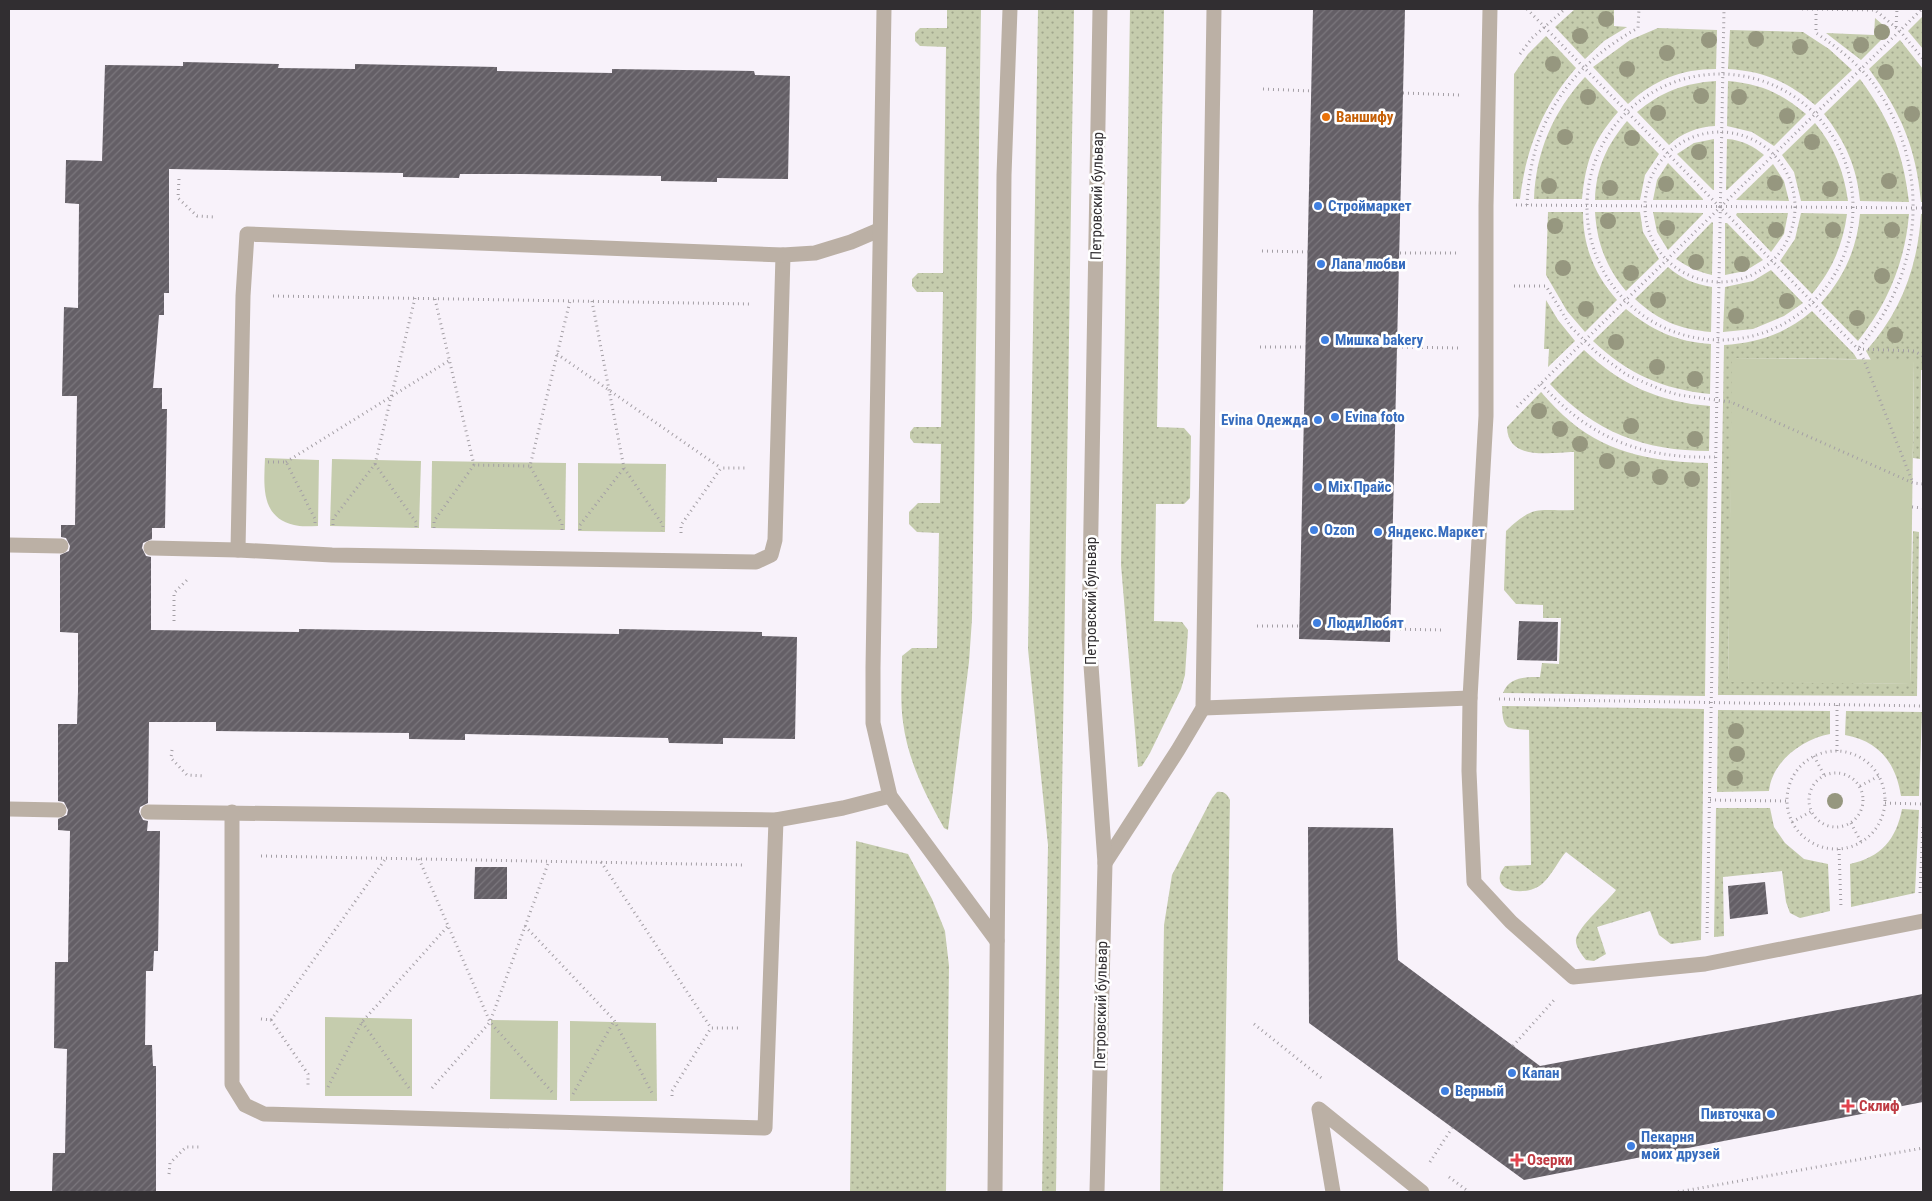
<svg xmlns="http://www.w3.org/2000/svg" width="1932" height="1201" viewBox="0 0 1932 1201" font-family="'Roboto Condensed',sans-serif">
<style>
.grass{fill:url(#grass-dots)}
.green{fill:#c5ccad}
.building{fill:url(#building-hatch)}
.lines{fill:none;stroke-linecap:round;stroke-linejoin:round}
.path{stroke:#a49fa5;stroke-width:3;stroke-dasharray:1 4;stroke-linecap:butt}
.service{stroke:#bbb0a5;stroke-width:15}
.minor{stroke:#bbb0a5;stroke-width:15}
.tree{fill:#96977f}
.food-dot{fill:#e8710a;stroke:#fff;stroke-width:2}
.shop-dot{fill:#3f7fe0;stroke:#fff;stroke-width:2}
.health-dot{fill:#e0444e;stroke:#fff;stroke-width:2}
.labels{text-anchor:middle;stroke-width:5;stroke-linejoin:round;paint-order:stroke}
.food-label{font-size:15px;font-weight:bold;fill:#c56008;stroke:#fff;text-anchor:start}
.street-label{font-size:15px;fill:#312e31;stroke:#fff}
.shop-label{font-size:15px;font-weight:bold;fill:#366cbe;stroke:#fff;text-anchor:start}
.health-label{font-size:15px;font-weight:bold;fill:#be3a42;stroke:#fff;text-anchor:start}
</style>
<defs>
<pattern id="grass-dots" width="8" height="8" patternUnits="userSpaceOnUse" patternTransform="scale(1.25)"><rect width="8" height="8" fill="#c5ccad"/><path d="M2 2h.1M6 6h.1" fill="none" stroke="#a1a68d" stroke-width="1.8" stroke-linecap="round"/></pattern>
<pattern id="building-hatch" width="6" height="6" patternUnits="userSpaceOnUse" patternTransform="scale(1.25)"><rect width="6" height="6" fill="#645f66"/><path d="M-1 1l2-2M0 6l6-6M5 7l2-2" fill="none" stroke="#7b777d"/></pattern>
</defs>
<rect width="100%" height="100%" fill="#f8f2fa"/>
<g class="grass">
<path d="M947 9H981L972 619 969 662 948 830 944 828C925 794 908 761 903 722 900 701 902 678 902 656L912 648H937L939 533 917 532 909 524V512L918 503H940L941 444 914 443 910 438V432L914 427H941L943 292H917L912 286V279L918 273H943L946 47 920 46 915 41V33L920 28H947Z"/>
<path d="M1038 9H1074L1056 1192H1042L1048 845 1028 649Z"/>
<path d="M1130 9H1164L1157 427 1184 428 1191 436 1190 498 1184 504H1156L1154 621 1182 622 1188 630 1185 675 1181 689 1150 753 1142 766 1138 767 1121 565Z"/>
<path d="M1575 9H1614V26L1627 27 1604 41 1585 59 1555 27Z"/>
<path d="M1923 16V49L1908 31Z"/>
<path d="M1875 18 1890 31 1861 60 1826 33 1874 35Z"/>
<path d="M1658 28 1717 30 1716 69C1681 69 1654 80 1628 104L1593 67 1630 40Z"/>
<path d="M1730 30 1803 32 1829 49 1852 70 1815 105C1789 82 1763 71 1728 69Z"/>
<path d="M1546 36 1576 68C1543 106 1526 148 1520 199H1513L1514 74 1528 54Z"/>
<path d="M1900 40 1923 69V202H1921C1916 147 1901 113 1869 69Z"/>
<path d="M1585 77 1618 112C1593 141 1586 160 1582 199H1534C1536 151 1553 112 1585 77Z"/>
<path d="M1860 79C1890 120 1903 151 1909 202L1860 201C1857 167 1845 141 1824 114Z"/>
<path d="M1716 81 1715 126C1697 127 1682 133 1669 145L1637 112C1661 92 1684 83 1716 81Z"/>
<path d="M1728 81C1761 84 1781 93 1806 114L1774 146 1752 132 1727 126Z"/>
<path d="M1627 121 1659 154 1645 175 1640 200H1595C1596 168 1607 145 1627 121Z"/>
<path d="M1815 123C1834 146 1844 171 1848 201H1801L1794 172 1782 155Z"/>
<path d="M1714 139V190H1713L1677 154 1694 143Z"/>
<path d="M1727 139C1742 140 1753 146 1764 155L1727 190H1726Z"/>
<path d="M1668 163 1703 199V200H1653L1657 180Z"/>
<path d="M1773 164 1784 181 1789 201 1736 200Z"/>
<path d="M1548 212H1583C1583 246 1594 274 1617 300L1585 332 1567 311 1546 275Z"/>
<path d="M1595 212H1640L1643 232 1659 259 1626 291C1606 267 1597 243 1595 212Z"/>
<path d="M1653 212 1703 213V214L1668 250 1657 232Z"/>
<path d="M1737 213H1788L1784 234 1771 252 1736 215Z"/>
<path d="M1801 213 1847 214C1843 245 1832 270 1812 294L1780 261 1795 239Z"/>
<path d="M1860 214H1909C1905 262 1888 303 1858 341L1821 303C1844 277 1857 249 1860 214Z"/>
<path d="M1921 214H1923V370H1921L1920 459 1913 458 1914 361 1871 360 1866 351C1901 312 1918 266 1921 214Z"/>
<path d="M1712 222 1713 223 1712 275C1698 272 1688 267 1676 259Z"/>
<path d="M1725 223H1727L1763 260 1745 271 1725 275Z"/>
<path d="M1668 267C1682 279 1694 284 1712 287L1711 332C1679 329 1659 321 1635 299Z"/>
<path d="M1771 270 1803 303 1784 316 1753 329 1723 332 1725 287 1753 281Z"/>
<path d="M1546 300 1558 320 1575 341 1548 367 1549 349H1544Z"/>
<path d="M1626 309C1651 330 1677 342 1711 344L1710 394C1662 389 1628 374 1593 341Z"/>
<path d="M1812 311 1854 354 1857 359 1733 358 1728 681 1910 684 1913 531 1919 532 1917 696 1718 695 1724 345C1757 343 1786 334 1812 311Z"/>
<path d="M1584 350C1621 385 1659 402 1710 406L1709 451C1644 451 1594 432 1550 384Z"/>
<path d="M1541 392C1550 402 1560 413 1571 422 1611 455 1658 462 1708 463L1705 696 1503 693C1509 677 1525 677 1540 677L1542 663 1559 664 1561 618H1543V605L1516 604 1504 590 1506 531C1535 503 1539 512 1574 510V452C1551 452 1508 462 1507 427Z"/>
<path d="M1502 706 1704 709 1701 940 1671 944 1659 935 1650 911 1597 927 1606 954 1594 961 1586 960C1581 954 1575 946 1576 939 1579 926 1607 902 1616 890L1566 852C1558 861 1552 875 1543 883 1526 899 1485 891 1505 866L1531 865 1529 730C1507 728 1503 731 1502 706Z"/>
<path d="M1718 710 1830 711V734C1803 739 1772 761 1769 791L1717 792Z"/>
<path d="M1846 711 1922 712 1919 796H1901C1896 763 1879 741 1845 735Z"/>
<path d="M1217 792C1224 791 1227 794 1230 800L1223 1192H1160L1164 925 1172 875 1212 798Z"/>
<path d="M1716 808H1770L1774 827 1785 843 1804 859 1828 864 1830 911 1800 918 1790 913 1786 902 1782 871 1723 877 1724 936 1714 937Z"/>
<path d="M1902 809 1919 810 1915 893 1851 907 1850 864C1881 857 1896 840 1902 809Z"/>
<path d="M856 841 908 854 932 899 945 931 949 966 946 1192H850Z"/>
</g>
<g class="green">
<path d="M1732 358 1914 360 1910 684 1728 682Z"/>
<path d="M265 458 319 460 318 526C310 526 301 527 294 525 260 517 264 485 265 458Z"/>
<path d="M332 459 421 461 419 528 330 526Z"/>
<path d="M432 461 566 463 565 530 431 528Z"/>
<path d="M578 463 666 464 665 532 578 531Z"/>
<path d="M325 1017 412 1019V1096H325Z"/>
<path d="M491 1020 558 1021 557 1100 490 1099Z"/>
<path d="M570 1021 656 1023 657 1101H570Z"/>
</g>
<g class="building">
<path d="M1313 9H1405L1390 642 1299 639Z"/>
<path d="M183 62 279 64 278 68 355 69V64L497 67V71L612 73V69L754 71 755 75 790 76 788 179 717 178V182L661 181V176L522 174H460L459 178 403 177V173L169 169V293H164V315H159L153 388H162V409H167L165 528H152V539L143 543 142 548 146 556 151 557V630L299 632V629L619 634V629L762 632V636L797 637 795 739 723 738V744L669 743 668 738 465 734V740L409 739V733L216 731V722H149L148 803 140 807 139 812 143 820 148 821 147 831H160L158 951H154L153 971H146L145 1045H152L153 1066H156V1192H52L53 1153H65L67 1049 54 1048 55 962H68L70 831 58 830V819L67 815 68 810 64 802 58 801V724H77L78 691V633L60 632V555L69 551 70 546 66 538 61 537V525H75L77 396H62L64 307 78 308 79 204 65 203 66 160 102 161 105 65 183 66Z"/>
<path d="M1519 621 1558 622 1557 661 1517 660Z"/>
<path d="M1308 827 1393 828 1398 960 1540 1066 1923 994V1102L1524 1180 1309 1023Z"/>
<path d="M475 867H507V899H474Z"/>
<path d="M1765 882 1768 914 1730 919 1728 886Z"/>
</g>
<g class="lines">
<g class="path">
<path d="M1527 9 1858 349 1864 360 1913 483"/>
<path d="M1802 9 1875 10 1900 31 1923 59"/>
<path d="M1816 9V33C1837 47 1857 63 1873 83 1932 166 1925 273 1858 349"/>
<path d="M1896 27 1897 9"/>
<path d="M1520 54 1532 38 1565 9"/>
<circle cx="1720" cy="207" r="133"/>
<path d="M1263 89 1312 91"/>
<path d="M1403 93 1459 95"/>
<circle cx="1720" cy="207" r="75"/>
<path d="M179 179 178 198 197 216 214 217"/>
<path d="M1516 205 1923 208"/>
<path d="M1527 205C1530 124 1568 67 1638 28L1639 9"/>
<path d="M1262 251 1308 252"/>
<path d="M1400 253H1457"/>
<path d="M1514 286H1546L1571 327 1597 353 1627 375 1662 390 1679 395 1731 402 1913 483 1923 484"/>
<path d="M273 296 751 304"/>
<path d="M435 299 474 465"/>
<path d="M592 301 624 468 663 525 662 531"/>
<path d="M1260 347H1306"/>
<path d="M1397 347 1458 348"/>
<path d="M1858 349 1914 351 1923 356"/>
<path d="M557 354 721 468"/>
<path d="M1541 384C1590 438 1641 459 1715 457"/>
<path d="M1517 407 1922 9"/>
<path d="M268 462H286L315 519V524"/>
<path d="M286 462 450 360"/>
<path d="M375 464 416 522V528"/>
<path d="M1912 507 1923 508"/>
<path d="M333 525V519L375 464 415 298"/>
<path d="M434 528V521L474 465 530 466"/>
<path d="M562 530V524L530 466 570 301"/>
<path d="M580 530V525L624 468"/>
<path d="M681 533V525L721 468H747"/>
<path d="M9 617H13"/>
<path d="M174 621V593L188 579"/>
<path d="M1257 626H1299"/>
<path d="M1390 629 1443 630"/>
<path d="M1499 699 1923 706"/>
<path d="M172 750 171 758 187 775 205 776"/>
<path d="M1837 751V703"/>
<circle cx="1836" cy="800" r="49"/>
<path d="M9 753H11"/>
<path d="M1814 756 1824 775"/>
<circle cx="1836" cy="800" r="27"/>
<path d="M1860 786 1879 776"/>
<path d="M1710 800 1787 801"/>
<path d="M1885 803 1923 804"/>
<path d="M1792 822 1812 811"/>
<path d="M1851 823 1861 842"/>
<path d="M1839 849 1841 908"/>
<path d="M261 856 745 865"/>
<path d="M419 859 490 1022 552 1092"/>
<path d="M601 862 711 1028"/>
<path d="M1920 893 1923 824"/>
<path d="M525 926 614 1020 653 1095"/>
<path d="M1707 933 1724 9"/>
<path d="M261 1019 271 1020 308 1074V1087"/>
<path d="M271 1020 386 858"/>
<path d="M362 1022 409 1088"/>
<path d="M1254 1024 1324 1080"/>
<path d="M1513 1046 1554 1000"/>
<path d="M328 1087 362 1022 448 926"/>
<path d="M432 1088 490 1022 549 861"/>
<path d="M573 1094 614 1021"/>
<path d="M672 1096V1091L711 1028H740"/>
<path d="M1430 1162 1452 1128"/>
<path d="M169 1174 170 1163 186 1147H201"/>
<path d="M1449 1177 1469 1192"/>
<path d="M1678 1192 1923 1148"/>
</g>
<g class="service">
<path d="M1490 9 1486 206V416L1470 698 1469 771 1474 882 1511 922 1573 977 1705 964 1923 921"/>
<path d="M9 545 61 546"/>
<path d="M151 548 238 550 332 555 756 562 771 555 775 540 783 255"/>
<path d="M238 550 243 296 247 234 783 255 815 253 851 242 879 230"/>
<path d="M1203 708 1470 698"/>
<path d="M9 809 59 810"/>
<path d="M148 812 776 820 843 808 890 796"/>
<path d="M232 812V1084L245 1105 264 1114 765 1128 776 820"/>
<path d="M1333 1192 1319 1109 1422 1192"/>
</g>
<g class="minor">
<path d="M884 9 873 668V723L890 796 997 941"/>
<path d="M1105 863 1178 750 1203 708 1214 9"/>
<path d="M995 1192 1004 175 1010 9"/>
<path d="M1097 1192 1105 863 1089 637 1100 9"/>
</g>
</g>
<g class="tree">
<circle cx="1606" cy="19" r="8"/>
<circle cx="1882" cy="32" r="8"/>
<circle cx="1580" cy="36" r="8"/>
<circle cx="1756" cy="39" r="8"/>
<circle cx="1709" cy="40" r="8"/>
<circle cx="1861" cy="45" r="8"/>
<circle cx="1800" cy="47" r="8"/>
<circle cx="1667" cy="53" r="8"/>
<circle cx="1553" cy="64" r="8"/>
<circle cx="1627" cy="69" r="8"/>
<circle cx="1886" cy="72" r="8"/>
<circle cx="1701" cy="96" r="8"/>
<circle cx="1588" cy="97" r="8"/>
<circle cx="1739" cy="97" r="8"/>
<circle cx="1658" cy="113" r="8"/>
<circle cx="1912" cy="114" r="8"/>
<circle cx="1787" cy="116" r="8"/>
<circle cx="1565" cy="137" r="8"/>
<circle cx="1632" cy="138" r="8"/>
<circle cx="1812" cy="142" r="8"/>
<circle cx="1699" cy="152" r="8"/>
<circle cx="1889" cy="181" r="8"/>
<circle cx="1775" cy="183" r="8"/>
<circle cx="1666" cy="184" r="8"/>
<circle cx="1549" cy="186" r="8"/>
<circle cx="1610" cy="188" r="8"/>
<circle cx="1830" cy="189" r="8"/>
<circle cx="1608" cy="221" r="8"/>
<circle cx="1555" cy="226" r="8"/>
<circle cx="1667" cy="228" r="8"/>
<circle cx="1776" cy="230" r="8"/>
<circle cx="1833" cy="230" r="8"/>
<circle cx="1892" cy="230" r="8"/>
<circle cx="1696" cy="262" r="8"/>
<circle cx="1742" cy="264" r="8"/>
<circle cx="1563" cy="268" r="8"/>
<circle cx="1631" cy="273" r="8"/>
<circle cx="1882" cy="276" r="8"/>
<circle cx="1658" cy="300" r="8"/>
<circle cx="1787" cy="301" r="8"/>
<circle cx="1586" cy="309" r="8"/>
<circle cx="1736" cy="316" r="8"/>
<circle cx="1857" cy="318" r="8"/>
<circle cx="1895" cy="335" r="8"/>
<circle cx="1616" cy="342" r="8"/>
<circle cx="1657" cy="367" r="8"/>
<circle cx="1695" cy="379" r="8"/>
<circle cx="1539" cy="411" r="8"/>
<circle cx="1631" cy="426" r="8"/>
<circle cx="1560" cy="429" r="8"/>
<circle cx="1695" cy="439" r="8"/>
<circle cx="1580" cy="444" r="8"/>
<circle cx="1607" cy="461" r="8"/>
<circle cx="1632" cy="469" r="8"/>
<circle cx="1660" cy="477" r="8"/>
<circle cx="1692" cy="479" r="8"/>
<circle cx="1736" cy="731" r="8"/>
<circle cx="1737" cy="754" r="8"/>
<circle cx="1735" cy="778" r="8"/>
<circle cx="1835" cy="801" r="8"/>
</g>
<circle class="food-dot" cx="1326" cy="117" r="5"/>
<g class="shop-dot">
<circle cx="1318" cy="206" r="5"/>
<circle cx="1321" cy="264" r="5"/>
<circle cx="1325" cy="340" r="5"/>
<circle cx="1335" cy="417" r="5"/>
<circle cx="1318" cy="420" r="5"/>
<circle cx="1318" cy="487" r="5"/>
<circle cx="1314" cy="530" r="5"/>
<circle cx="1378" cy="532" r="5"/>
<circle cx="1317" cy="623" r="5"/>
<circle cx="1512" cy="1073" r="5"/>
<circle cx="1445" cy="1091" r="5"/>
<circle cx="1771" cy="1114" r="5"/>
<circle cx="1631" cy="1146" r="5"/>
</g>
<g class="health-dot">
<path d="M1845.5 1098.5h5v5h5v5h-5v5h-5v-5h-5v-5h5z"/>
<path d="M1514.5 1152.5h5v5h5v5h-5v5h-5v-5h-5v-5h5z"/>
</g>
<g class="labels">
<g class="food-label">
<text x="1336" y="122">Ваншифу</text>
</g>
<g class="street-label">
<text transform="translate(1097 196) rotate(-89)" y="5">Петровский бульвар</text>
<text transform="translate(1091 601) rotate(-90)" y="5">Петровский бульвар</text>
<text transform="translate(1101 1005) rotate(-89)" y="5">Петровский бульвар</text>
</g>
<g class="shop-label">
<text x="1328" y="211">Строймаркет</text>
<text x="1331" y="269">Лапа любви</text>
<text x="1335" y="345">Мишка bakery</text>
<text x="1345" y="422">Evina foto</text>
<text x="1308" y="425" text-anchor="end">Evina Одежда</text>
<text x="1328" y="492">Mix Прайс</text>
<text x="1324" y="535">Ozon</text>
<text x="1388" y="537">Яндекс.Маркет</text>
<text x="1327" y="628">ЛюдиЛюбят</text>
<text x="1522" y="1078">Капан</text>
<text x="1455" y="1096">Верный</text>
<text x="1761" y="1119" text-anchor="end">Пивточка</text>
<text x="1641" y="1142">Пекарня<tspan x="1641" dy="17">моих друзей</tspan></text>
</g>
<g class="health-label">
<text x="1859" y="1111">Склиф</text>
<text x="1527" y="1165">Озерки</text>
</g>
</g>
<rect width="1932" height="1201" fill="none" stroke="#312e31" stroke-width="20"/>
</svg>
